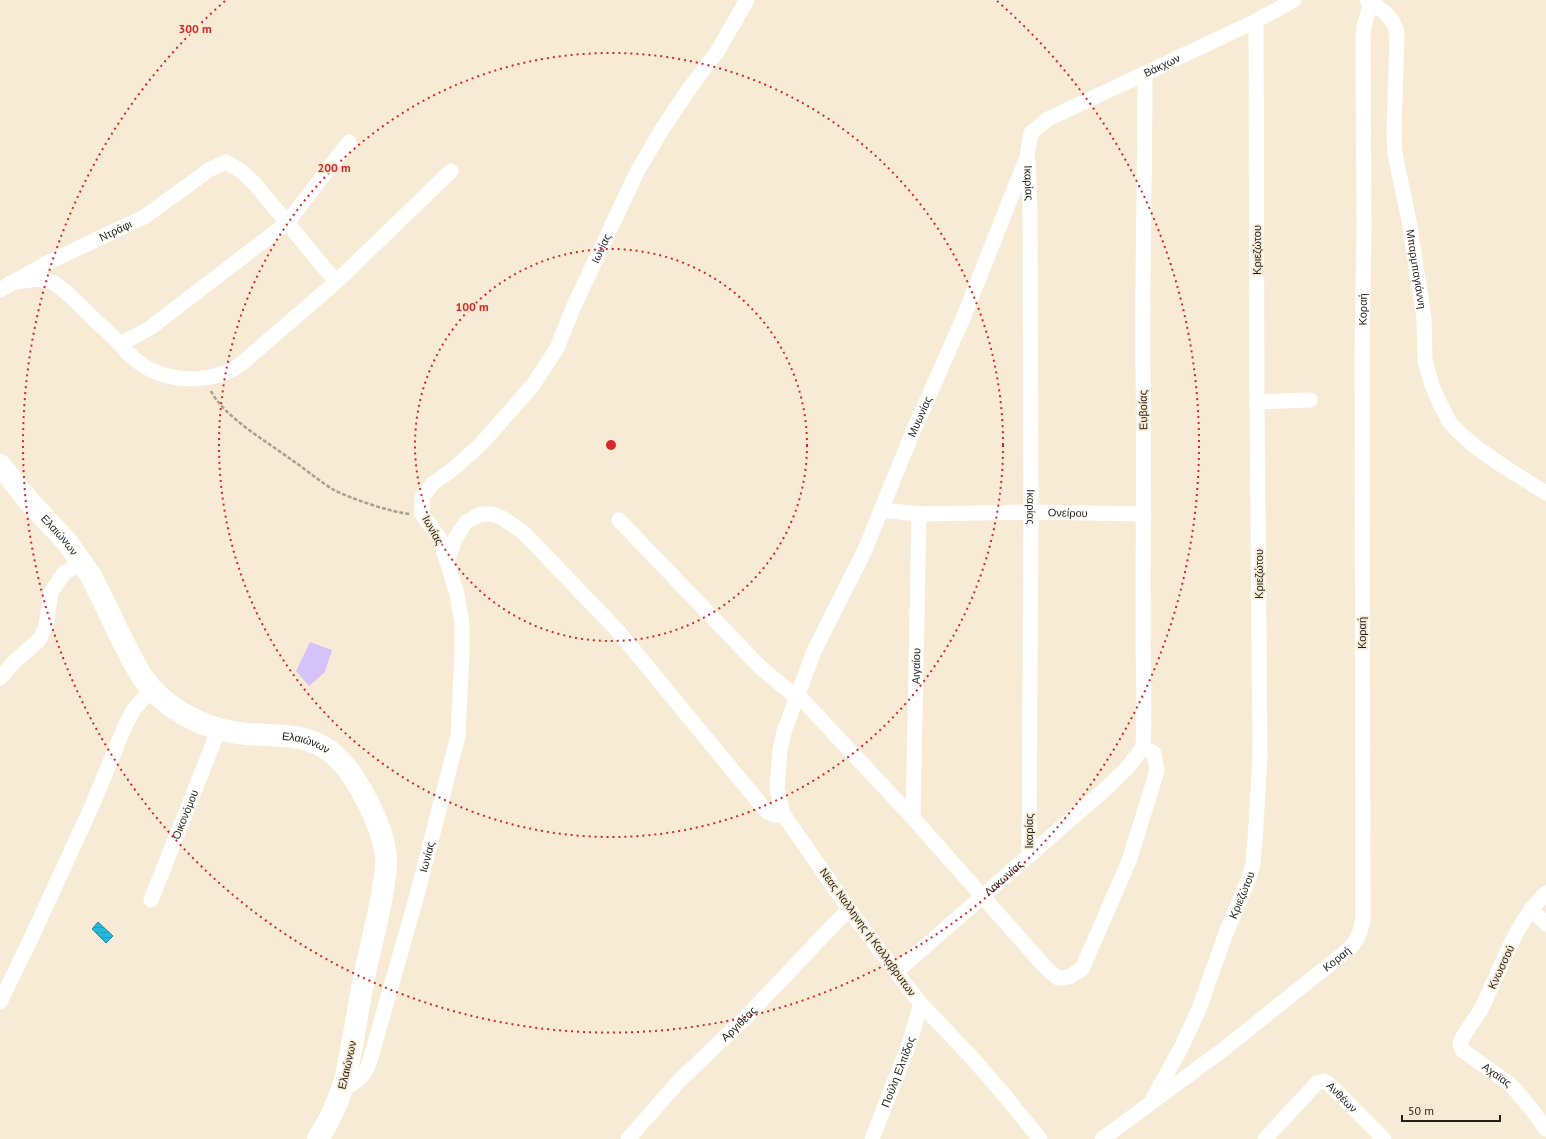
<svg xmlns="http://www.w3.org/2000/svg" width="1546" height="1139" viewBox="0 0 1546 1139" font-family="'PT Sans',sans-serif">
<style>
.water{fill:url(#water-rules);stroke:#228ca3}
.building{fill:#d4c3f9}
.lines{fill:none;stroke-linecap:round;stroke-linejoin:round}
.path{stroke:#a99f8f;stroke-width:2.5;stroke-dasharray:4 2;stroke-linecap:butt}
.street{stroke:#fff;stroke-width:15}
.secondary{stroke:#fff;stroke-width:22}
.ring{fill:none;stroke:#d62828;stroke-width:2;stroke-dasharray:2 4}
.labels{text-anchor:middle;stroke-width:3.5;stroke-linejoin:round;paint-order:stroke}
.street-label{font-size:11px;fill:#231f17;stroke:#f8ebd6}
.centre{fill:#d62828;stroke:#f8ebd6;stroke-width:2}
.ring-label{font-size:12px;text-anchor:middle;font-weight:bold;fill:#d62828;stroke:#f8ebd6;stroke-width:3.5;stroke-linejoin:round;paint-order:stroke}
</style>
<defs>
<pattern id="water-rules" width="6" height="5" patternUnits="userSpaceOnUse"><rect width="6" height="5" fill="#22badf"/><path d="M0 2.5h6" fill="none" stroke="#1e9fbf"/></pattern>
</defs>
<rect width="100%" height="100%" fill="#f8ebd6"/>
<path class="water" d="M98 922 113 936 106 943 92 929Z"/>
<path class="building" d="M310 642 332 650 325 672 309 686 296 671Z"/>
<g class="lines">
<path class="path" d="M211 391C224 417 266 441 289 458 304 468 319 481 334 490 352 499 390 512 410 514"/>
<g class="street">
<path id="s1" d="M1367 0C1381 9 1393 16 1397 33L1394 134 1395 154 1409 221 1424 318 1425 361 1432 385 1441 406 1450 423 1462 435 1477 448 1506 468 1546 493"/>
<path id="s2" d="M1028 162 1030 208 1031 512 1029 856"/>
<path d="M10 283 36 279 53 282 67 293 120 344 150 328 287 223 349 142"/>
<path id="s3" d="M0 290 47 263 144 217 209 170 226 162 241 171 255 184 336 282"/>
<path d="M120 344C128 354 139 364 151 370 178 383 217 382 241 364L336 282 451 171"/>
<path d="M1257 402 1310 400"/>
<path id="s4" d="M882 510 919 514 1031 512 1144 514"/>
<path d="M619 520 760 667 791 693 798 695 913 818 1046 968 1058 978 1069 977 1082 969 1129 861 1157 771 1154 753 1143 747"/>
<path d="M447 561 455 539 466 522 481 514H492L502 518 523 532 617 630 767 812 775 815 783 814"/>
<path d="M0 678 14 662 39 640 46 626 51 592 64 573 82 563"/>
<path d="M1143 747C1145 709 1143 670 1143 632 1143 544 1144 456 1143 368 1142 270 1145 172 1145 73"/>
<path id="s5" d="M913 818 919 514"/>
<path id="s6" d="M1546 893C1515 922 1501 969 1482 1007 1476 1020 1465 1030 1460 1043L1462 1050 1469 1055 1510 1084 1529 1106 1546 1129"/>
<path id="s7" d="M151 900 219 729"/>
<path d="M1531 909 1546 924"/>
<path id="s8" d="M896 972 1111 784 1128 767 1143 747"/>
<path d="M0 1002 27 947 91 808 125 726 134 709 152 689"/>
<path id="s9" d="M343 1089C355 1083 364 1077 369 1064L417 895 458 736 462 654V624L457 594 440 539 422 514V498L432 484 453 469 481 444 533 385 557 348 573 308 637 172 661 131 689 89 717 52 747 0"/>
<path id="s10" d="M1153 1098 1181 1048 1199 1009 1226 933 1249 878 1253 863 1255 841 1260 757 1257 402 1256 21"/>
<path id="s11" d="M628 1139 679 1081 746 1017 842 916 851 912"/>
<path id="s12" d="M872 1139 909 1044 921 1004"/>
<path id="s13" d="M1040 1139 1005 1096 975 1061 921 1004 896 972 851 912 783 814 777 790 780 750 784 732 814 651 864 552 912 434 964 316 1027 157 1031 133 1048 119 1256 21 1294 0"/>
<path id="s14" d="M1102 1139 1224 1049 1349 949C1358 940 1361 931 1363 918L1362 352 1364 230 1363 37 1364 26 1371 3"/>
<path id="s15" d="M1265 1139 1317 1083 1323 1081 1328 1083 1384 1139"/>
</g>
<path class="secondary" id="s16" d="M0 465 28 500 67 542 91 576C101 596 111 616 120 636 128 650 134 665 143 678 167 711 207 731 247 734 277 736 308 733 332 753 356 772 383 826 386 857 387 868 384 879 383 890 378 918 371 945 365 973 359 1002 355 1031 349 1060 347 1070 346 1080 342 1089 336 1107 328 1123 318 1139"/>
</g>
<g class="ring">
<circle cx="611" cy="445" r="196"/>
<circle cx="611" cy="445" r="392"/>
<path d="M997 1A588 588 0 1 1 225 1"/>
</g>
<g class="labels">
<g class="street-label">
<text dy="4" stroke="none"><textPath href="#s13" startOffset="1295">Βάκχων</textPath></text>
<text dy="4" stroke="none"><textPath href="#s2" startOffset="21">Ικαρίας</textPath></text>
<text dy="4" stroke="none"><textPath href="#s3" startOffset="130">Ντράφι</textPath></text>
<text dy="4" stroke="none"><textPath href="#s9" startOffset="936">Ιωνίας</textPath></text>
<text transform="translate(1257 250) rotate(-90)" y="4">Κριεζώτου</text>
<text dy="4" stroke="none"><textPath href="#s1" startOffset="284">Μπαρμπαγιάννη</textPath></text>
<text dy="4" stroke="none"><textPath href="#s14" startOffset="955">Κοραή</textPath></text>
<text transform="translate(1143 410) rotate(-91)" y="4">Ευβοίας</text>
<text dy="4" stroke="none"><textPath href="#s13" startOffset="842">Μυωνίας</textPath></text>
<text dy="4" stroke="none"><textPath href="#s2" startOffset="345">Ικαρίας</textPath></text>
<text dy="4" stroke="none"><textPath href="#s4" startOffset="186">Ονείρου</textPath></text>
<text transform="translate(433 530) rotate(61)" y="4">Ιωνίας</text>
<text dy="4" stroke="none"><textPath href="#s16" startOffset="92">Ελαιώνων</textPath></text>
<text transform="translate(1259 574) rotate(-90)" y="4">Κριεζώτου</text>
<text transform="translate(1362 633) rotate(-90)" y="4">Κοραή</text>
<text dy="4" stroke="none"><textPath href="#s5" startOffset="152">Αιγαίου</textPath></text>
<text dy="4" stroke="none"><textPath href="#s16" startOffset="440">Ελαιώνων</textPath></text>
<text dy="4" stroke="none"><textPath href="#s7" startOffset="92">Οικονόμου</textPath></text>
<text transform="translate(1029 831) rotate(-90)" y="4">Ικαρίας</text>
<text dy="4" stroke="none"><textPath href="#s9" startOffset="252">Ιωνίας</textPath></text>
<text dy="4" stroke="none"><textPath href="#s8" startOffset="143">Λακωνίας</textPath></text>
<text dy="4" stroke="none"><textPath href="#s10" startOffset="222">Κριεζώτου</textPath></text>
<text transform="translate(868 932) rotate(54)" y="4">Νεας Nαλληνης ή Καλλαβρυτων</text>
<text dy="4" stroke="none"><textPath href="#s14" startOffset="296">Κοραή</textPath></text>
<text transform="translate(1501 967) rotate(-65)" y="4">Κνωσσού</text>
<text dy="4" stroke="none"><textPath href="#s11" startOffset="160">Αργιθέας</textPath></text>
<text transform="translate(347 1065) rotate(-77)" y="4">Ελαιώνων</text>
<text dy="4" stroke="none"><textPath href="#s12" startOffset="72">Πούλη Ελπίδος</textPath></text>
<text dy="4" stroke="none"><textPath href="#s6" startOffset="224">Αχαϊας</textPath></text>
<text dy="4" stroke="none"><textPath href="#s15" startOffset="108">Ανθέων</textPath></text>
</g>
</g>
<circle cx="611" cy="445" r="6" class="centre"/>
<g class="ring-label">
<text x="195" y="33">300 m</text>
<text x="334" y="172">200 m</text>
<text x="472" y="311">100 m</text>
</g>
<path d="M1402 1115v6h98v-6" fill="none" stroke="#231f17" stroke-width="2"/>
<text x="1408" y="1115" font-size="12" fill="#231f17" stroke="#f8ebd6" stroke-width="3" paint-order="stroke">50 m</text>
</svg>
